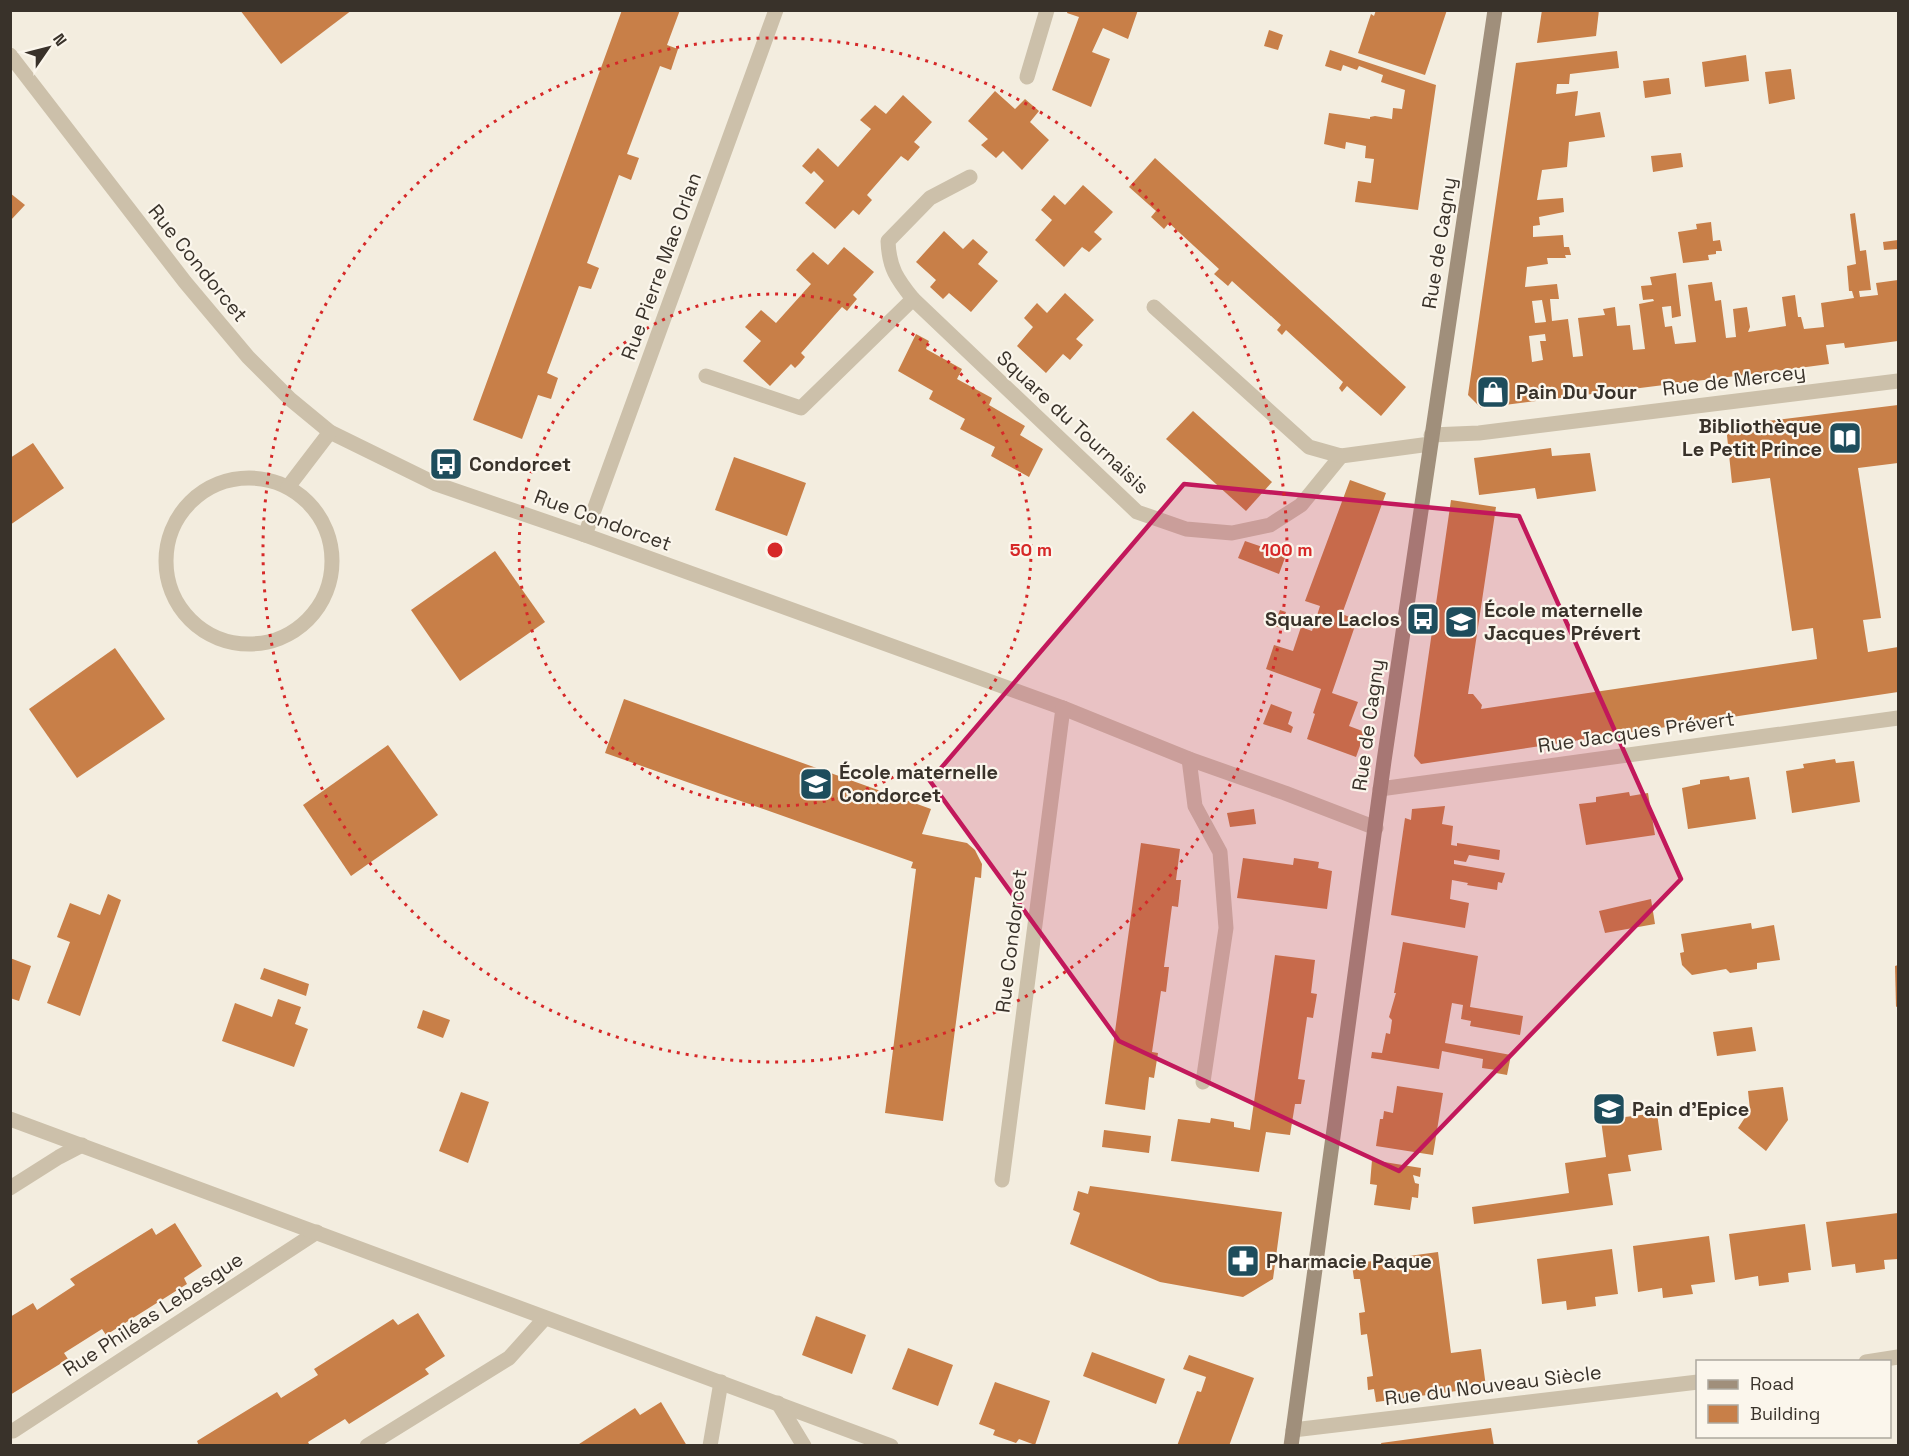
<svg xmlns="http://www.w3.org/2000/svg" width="1909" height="1456" viewBox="0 0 1909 1456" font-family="'Space Grotesk',sans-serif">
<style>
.building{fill:#c87f48;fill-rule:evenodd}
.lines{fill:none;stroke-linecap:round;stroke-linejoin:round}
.service{stroke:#ccc0aa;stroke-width:15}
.minor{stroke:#ccc0aa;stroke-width:15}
.secondary{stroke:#a08f7b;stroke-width:15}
.marked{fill:#c2185b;fill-opacity:0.2;stroke:#c2185b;stroke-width:4.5;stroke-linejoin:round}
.ring{fill:none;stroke:#d62828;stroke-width:3;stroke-dasharray:3 6}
.labels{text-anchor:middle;stroke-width:4.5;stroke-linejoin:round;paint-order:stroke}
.street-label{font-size:20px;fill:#39322a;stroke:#fbf6ec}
.poi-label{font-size:20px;font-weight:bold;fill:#39322a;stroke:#fbf6ec;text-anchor:start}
.centre{fill:#d62828;stroke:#fbf6ec;stroke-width:3}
.ring-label{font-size:18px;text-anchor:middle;font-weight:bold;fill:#d62828;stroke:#fbf6ec;stroke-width:4.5;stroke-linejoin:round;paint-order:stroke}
</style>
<rect width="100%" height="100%" fill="#f3eddf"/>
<g class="building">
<path d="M240 10H352L281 64Z"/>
<path d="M622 10H680L667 45 678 49 671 70 660 66 627 154 639 158 631 180 619 175 587 263 599 268 591 289 579 286 547 373 558 378 551 399 538 395 522 439 473 420Z"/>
<path d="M1068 10H1138L1128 39 1103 28 1092 52 1110 59 1091 107 1052 90 1079 17 1067 13Z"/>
<path d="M1376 10H1447L1425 75 1358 53 1371 14 1374 16Z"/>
<path d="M1542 10H1599L1596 36 1537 43Z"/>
<path d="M1269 30 1283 35 1278 50 1264 46Z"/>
<path d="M1330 50 1436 85 1418 210 1355 202 1358 181 1371 183 1374 159 1365 158 1366 146 1346 142 1345 149 1324 144 1329 113 1370 119V117L1375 116 1392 119 1393 108 1402 109 1405 90 1381 82 1383 75 1359 66 1357 70 1343 65 1341 71 1325 66Z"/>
<path d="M1617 51 1619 68 1570 74 1569 84H1557L1556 94 1578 91 1575 116 1600 112 1605 137 1569 142 1567 167 1542 170 1537 200 1563 198 1564 212 1539 217 1540 225 1533 226V237L1563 235 1564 247H1569L1571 255H1565L1566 258H1547L1548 264 1527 267 1525 287 1557 284 1559 299H1550L1552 321 1568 319 1573 357 1583 356 1578 318 1605 315 1603 309 1615 307 1617 326 1630 325 1633 350 1645 349 1639 304 1654 301 1653 299 1643 300 1641 286 1652 285 1650 277 1676 273 1681 316 1672 318 1671 306 1662 307 1665 327 1672 326 1675 344 1696 342 1688 285 1712 282 1715 301 1721 300 1726 338 1736 337 1733 309 1747 307 1750 327 1748 332 1786 326 1782 297 1795 295 1798 317H1801L1804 329 1824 327 1821 303 1854 298 1852 291H1849L1847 266 1856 264 1850 214 1855 213 1860 251 1866 250 1871 290 1859 291 1860 297 1878 295 1876 283 1898 280V341L1845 348 1844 343 1826 345 1829 364 1791 369 1481 408 1468 395 1516 63ZM1542 300 1546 322 1535 323 1532 301ZM1545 334 1546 341H1540L1543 360 1532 362 1529 336Z"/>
<path d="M1746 55 1749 81 1705 87 1702 62Z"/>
<path d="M1791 69 1795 99 1769 104 1765 72Z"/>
<path d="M1669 78 1671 94 1645 98 1643 81Z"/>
<path d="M995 91 1015 109 1025 99 1039 111 1030 122 1049 140 1022 170 1003 151 996 158 989 152 981 145 988 139 968 121Z"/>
<path d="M903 95 932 122 914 142 920 147 908 161 901 156 867 195 872 200 865 208 859 215 853 210 835 229 805 203 824 181 814 171 811 174 802 166 818 148 838 167 871 129 860 120 875 105 886 114Z"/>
<path d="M1681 153 1683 167 1653 172 1651 156Z"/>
<path d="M1155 158 1406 387 1381 416 1347 386 1342 392 1339 388 1343 382 1286 330 1282 335 1277 330 1281 325 1232 281 1228 286 1214 274 1219 269 1169 223 1164 229 1151 217 1156 211 1129 187Z"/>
<path d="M1083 185 1113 212 1094 232 1102 239 1089 252 1082 247 1064 267 1035 240 1052 220 1041 210 1054 195 1065 205Z"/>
<path d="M10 193 25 205 10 221Z"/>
<path d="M1711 222 1713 241 1720 240 1722 251H1716V254L1708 255 1709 260 1683 263 1678 232 1697 229 1696 224Z"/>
<path d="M944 231 963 249 973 239 981 246 988 252 978 264 998 281 971 312 949 293 943 299 930 287 936 280 916 262Z"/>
<path d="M1898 240V249L1884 250 1883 242Z"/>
<path d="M844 247 874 272 853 295 857 299 851 306 847 311 842 307 801 353 805 357 800 363 795 368 791 364 770 386 743 361 761 341 745 327 761 310 776 323 811 284 796 270 803 262 813 252 828 265Z"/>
<path d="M1065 293 1094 320 1076 339 1083 345 1070 360 1063 354 1046 373 1017 346 1033 327 1024 318 1030 311 1037 303 1047 313Z"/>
<path d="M916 334 929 341 926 349 962 369 957 379 992 398 989 405 1025 426 1020 435 1043 449 1029 477 991 456 995 447 960 429 965 419 929 399 933 391 898 371Z"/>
<path d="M1898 405V463L1858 468 1881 618 1863 620 1868 652 1898 647V692L1421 764 1414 756 1451 500 1496 507 1468 694H1473L1482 705 1481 709 1817 659 1813 628 1792 631 1770 478 1732 483 1726 426Z"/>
<path d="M1193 411 1272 482 1246 511 1166 439Z"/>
<path d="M33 443 64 488 10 525V458Z"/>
<path d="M1551 448 1552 456 1590 453 1596 491 1537 499 1535 488 1479 495 1474 458Z"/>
<path d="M734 457 806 483 787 536 715 510Z"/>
<path d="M1350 480 1386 493 1342 614 1357 620 1332 693 1358 702 1349 726 1365 732 1356 757 1307 739 1315 714 1313 713 1321 689 1266 669 1274 645 1293 651 1301 627 1312 631 1320 606 1305 601Z"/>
<path d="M1245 541 1286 555 1279 574 1238 558Z"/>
<path d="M495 551 545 622 460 681 411 610Z"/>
<path d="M1280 610 1286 612 1281 628 1274 626Z"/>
<path d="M115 648 165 719 77 778 29 709Z"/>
<path d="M624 699 931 809 922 834 967 843 975 850 982 864 981 878 975 877 943 1121 885 1113 916 869 911 868 913 862 605 753Z"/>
<path d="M1271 704 1292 712 1288 724 1293 727 1291 733 1263 724Z"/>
<path d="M388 745 438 815 351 876 303 805Z"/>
<path d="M1835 759 1836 763 1854 761 1860 802 1792 813 1786 771 1804 768 1803 764Z"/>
<path d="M1729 776 1730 780 1749 777 1756 819 1688 829 1682 788 1700 784V780Z"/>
<path d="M1629 792 1630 796 1648 793 1655 835 1586 845 1579 804 1596 802V797Z"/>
<path d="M1445 806 1442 824 1453 826 1451 845 1457 846V843L1500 850 1499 860 1469 855 1466 862 1454 860V864L1505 873 1502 883 1498 882 1497 890 1467 885 1468 883 1452 880 1450 899 1469 903 1465 928 1391 915 1405 818 1411 820 1412 809Z"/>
<path d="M1254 809 1256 824 1230 827 1227 813Z"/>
<path d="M1141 843 1180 849 1176 880H1181L1178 907 1172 906 1164 967H1169L1166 992 1161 991 1152 1052 1158 1053 1154 1078 1149 1077 1145 1110 1105 1104Z"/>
<path d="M1243 858 1293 865 1294 858 1319 862 1318 868 1332 871 1327 909 1237 898Z"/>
<path d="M108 894 121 900 80 1016 47 1003 70 942 57 937 70 903 100 915Z"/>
<path d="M1651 899 1655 924 1605 933 1599 911Z"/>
<path d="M1751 923 1752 929 1774 925 1780 960 1757 963V969L1730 973 1726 969 1692 975 1682 965 1680 953 1684 952 1681 934Z"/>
<path d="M1403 942 1478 956 1470 1007 1523 1016 1520 1035 1470 1026 1471 1021 1461 1019 1463 1005 1452 1003 1445 1043 1511 1055 1507 1075 1496 1073V1070L1482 1068 1483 1059 1442 1051 1439 1069 1371 1058 1372 1052 1382 1053 1386 1033 1390 1034 1392 1020 1389 1017 1396 993H1394Z"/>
<path d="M1275 955 1315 960 1311 993 1317 994 1313 1018 1307 1017 1298 1079 1305 1080 1301 1104H1295L1290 1135 1266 1132 1259 1172 1171 1161 1178 1119 1210 1123 1211 1118 1234 1122V1127L1250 1130Z"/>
<path d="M10 958 31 966 19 1001 10 998Z"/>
<path d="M1898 965V1006L1896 1007 1895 966Z"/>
<path d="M264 968 309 984 306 996 260 979Z"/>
<path d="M278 999 301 1007 295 1024 308 1029 294 1067 222 1041 235 1003 272 1017Z"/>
<path d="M423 1010 450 1020 443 1038 417 1028Z"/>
<path d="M1752 1027 1756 1051 1717 1056 1713 1032Z"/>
<path d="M1397 1086 1443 1093 1433 1155 1376 1146 1380 1119H1383L1384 1111 1393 1113Z"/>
<path d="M1783 1087 1788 1120 1766 1151 1738 1128 1750 1110 1748 1091Z"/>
<path d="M461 1092 489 1102 468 1163 439 1151Z"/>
<path d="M1657 1113 1662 1150 1628 1155 1631 1171 1608 1174 1613 1205 1474 1224 1472 1207 1569 1193 1565 1163 1606 1157 1601 1120Z"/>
<path d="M1104 1130 1151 1136 1149 1153 1102 1147Z"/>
<path d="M1372 1160 1421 1168 1420 1177 1413 1175 1415 1183 1419 1184 1418 1198 1412 1197 1410 1210 1374 1205 1377 1185 1370 1184Z"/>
<path d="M1090 1186 1282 1212 1273 1279 1243 1297 1160 1282 1070 1244 1080 1213 1073 1210 1078 1191 1088 1194Z"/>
<path d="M1898 1213V1259L1884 1260 1885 1269 1856 1273 1855 1264 1832 1267 1826 1222Z"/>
<path d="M175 1223 202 1266 184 1278 187 1284 106 1335 102 1329 64 1353 68 1359 10 1395V1317L33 1303 37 1310 75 1285 70 1279 152 1228 156 1235Z"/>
<path d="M1805 1224 1811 1270 1788 1273 1789 1282 1759 1286 1758 1276 1735 1280 1729 1234Z"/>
<path d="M1709 1236 1715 1282 1691 1285 1693 1294 1663 1298 1662 1288 1638 1292 1633 1246Z"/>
<path d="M1612 1249 1618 1294 1595 1297 1596 1306 1567 1310 1566 1301 1542 1304 1537 1259Z"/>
<path d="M1438 1252 1451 1353 1481 1349 1486 1387 1376 1402 1374 1389 1368 1390 1367 1377 1373 1376 1367 1334 1361 1335 1359 1313 1365 1312 1360 1279H1354L1351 1258 1358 1257V1263Z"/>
<path d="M418 1313 445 1356 425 1369 429 1374 349 1424 345 1419 308 1442 310 1446H199L197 1441 277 1392 281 1398 318 1375 314 1369 393 1319 398 1325Z"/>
<path d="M816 1316 866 1335 852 1374 802 1355Z"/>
<path d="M908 1348 953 1365 938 1406 892 1389Z"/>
<path d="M1092 1352 1165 1379 1156 1404 1083 1376Z"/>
<path d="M1189 1355 1254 1378 1229 1446H1177L1197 1391 1201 1392 1206 1377 1183 1369Z"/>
<path d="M995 1382 1050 1401 1035 1445 1019 1439 1016 1443 993 1435 995 1430 979 1424Z"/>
<path d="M661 1402 687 1446H576L635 1408 640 1415Z"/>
<path d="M1491 1428 1494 1446H1382L1381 1443Z"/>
</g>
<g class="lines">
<g class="service">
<path d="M10 1188 59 1157 82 1145"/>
<path d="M13 1431 317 1232"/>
<path d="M367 1446 509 1358 545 1318"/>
<path d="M710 1446 721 1382"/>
</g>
<g class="minor">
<path d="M10 55 185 282 248 357 290 399 330 432 436 484 585 535 1063 708 1189 759 1285 793 1376 828"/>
<path d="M1027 77 1047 10"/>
<path d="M913 299 1137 512 1186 529 1232 533 1270 525 1301 505 1341 456"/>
<path d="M1154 307 1309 447 1341 456 1430 444"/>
<path d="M706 376 801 408 913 299C897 279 889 268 888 241L930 198 970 177"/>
<path d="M1431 435 1479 433 1898 381"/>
<circle cx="249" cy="561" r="83"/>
<path d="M288 487 330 432"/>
<path d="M585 535 776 10"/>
<path d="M1189 759 1195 806 1220 852 1226 928 1203 1082"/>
<path d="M1380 789 1898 718"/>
<path d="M10 1119 891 1446"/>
<path d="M1002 1180 1063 708"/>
<path d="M1866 1362 1898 1357"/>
<path d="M778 1403 804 1446"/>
<path d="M1293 1430 1698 1382"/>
</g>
<path class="secondary" d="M1291 1446 1384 761 1495 10"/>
</g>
<path class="marked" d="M1184 484 1519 516 1681 879 1399 1171 1119 1041 930 781Z"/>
<g class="ring">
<circle cx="775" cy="550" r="256"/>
<circle cx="775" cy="550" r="512"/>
</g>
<defs>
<symbol id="shop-square" viewBox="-11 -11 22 22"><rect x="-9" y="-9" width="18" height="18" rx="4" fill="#1e4d5c" stroke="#fbf6ec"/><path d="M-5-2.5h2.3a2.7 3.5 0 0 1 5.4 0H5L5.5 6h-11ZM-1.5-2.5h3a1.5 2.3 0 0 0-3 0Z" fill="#fff"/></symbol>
<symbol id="library-square" viewBox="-11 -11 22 22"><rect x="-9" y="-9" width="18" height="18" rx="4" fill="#1e4d5c" stroke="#fbf6ec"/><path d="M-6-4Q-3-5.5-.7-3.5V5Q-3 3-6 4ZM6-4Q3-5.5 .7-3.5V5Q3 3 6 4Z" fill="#fff"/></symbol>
<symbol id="bus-square" viewBox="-11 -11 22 22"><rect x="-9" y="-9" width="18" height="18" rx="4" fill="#1e4d5c" stroke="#fbf6ec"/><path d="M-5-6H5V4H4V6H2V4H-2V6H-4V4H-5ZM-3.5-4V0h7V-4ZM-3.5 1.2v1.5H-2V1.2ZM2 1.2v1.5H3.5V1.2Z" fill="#fff"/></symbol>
<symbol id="school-square" viewBox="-11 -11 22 22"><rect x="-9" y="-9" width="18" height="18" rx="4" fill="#1e4d5c" stroke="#fbf6ec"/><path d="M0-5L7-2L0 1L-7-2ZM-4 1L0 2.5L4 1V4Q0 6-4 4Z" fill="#fff"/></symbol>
<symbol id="pharmacy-square" viewBox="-11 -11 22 22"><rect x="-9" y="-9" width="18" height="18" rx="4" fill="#1e4d5c" stroke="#fbf6ec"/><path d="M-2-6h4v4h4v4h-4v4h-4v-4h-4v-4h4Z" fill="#fff"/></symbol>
</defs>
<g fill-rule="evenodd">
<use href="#shop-square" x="1474" y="373" width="38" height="38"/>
<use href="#library-square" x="1826" y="419" width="38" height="38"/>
<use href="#bus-square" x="427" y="445" width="38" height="38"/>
<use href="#bus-square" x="1404" y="600" width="38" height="38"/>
<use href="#school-square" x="1442" y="603" width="38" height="38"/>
<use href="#school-square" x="797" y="765" width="38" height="38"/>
<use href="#school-square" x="1590" y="1090" width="38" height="38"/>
<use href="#pharmacy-square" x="1224" y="1242" width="38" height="38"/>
</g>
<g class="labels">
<g class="street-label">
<text transform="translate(1439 243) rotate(-81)" y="7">Rue de Cagny</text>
<text transform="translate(198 263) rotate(51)" y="7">Rue Condorcet</text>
<text transform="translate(661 266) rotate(-70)" y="7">Rue Pierre Mac Orlan</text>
<text transform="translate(1734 380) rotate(-7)" y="7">Rue de Mercey</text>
<text transform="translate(1073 422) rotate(43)" y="7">Square du Tournaisis</text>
<text transform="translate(603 520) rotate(20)" y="7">Rue Condorcet</text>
<text transform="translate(1368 725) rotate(-82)" y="7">Rue de Cagny</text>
<text transform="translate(1636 732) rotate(-8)" y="7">Rue Jacques Prévert</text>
<text transform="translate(1011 941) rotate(-83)" y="7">Rue Condorcet</text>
<text transform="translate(153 1314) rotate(-33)" y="7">Rue Philéas Lebesgue</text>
<text transform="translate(1493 1385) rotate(-7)" y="7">Rue du Nouveau Siècle</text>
</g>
<g class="poi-label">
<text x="1516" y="399">Pain Du Jour</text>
<text x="1822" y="433" text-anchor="end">Bibliothèque<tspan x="1822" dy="23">Le Petit Prince</tspan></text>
<text x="469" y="471">Condorcet</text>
<text x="1484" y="617">École maternelle<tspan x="1484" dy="23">Jacques Prévert</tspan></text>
<text x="1400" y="626" text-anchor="end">Square Laclos</text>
<text x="839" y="779">École maternelle<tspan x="839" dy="23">Condorcet</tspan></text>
<text x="1632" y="1116">Pain d'Epice</text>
<text x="1266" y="1268">Pharmacie Paque</text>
</g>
</g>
<circle cx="775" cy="550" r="9" class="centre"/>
<g class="ring-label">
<text x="1031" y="556">50 m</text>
<text x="1287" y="556">100 m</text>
</g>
<rect width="1909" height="1456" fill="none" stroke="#39322a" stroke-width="24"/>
<rect x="1696" y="1360" width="195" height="78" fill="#fbf6ec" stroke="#ada89e" stroke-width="1.5"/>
<rect x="1708" y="1380" width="30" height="9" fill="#a08f7b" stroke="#ada89e" stroke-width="1.5"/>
<text x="1750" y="1390" font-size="18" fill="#39322a">Road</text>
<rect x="1708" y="1405" width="30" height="18" fill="#c87f48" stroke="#ada89e" stroke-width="1.5"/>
<text x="1750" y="1420" font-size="18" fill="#39322a">Building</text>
<g transform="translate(48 48) rotate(55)" stroke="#fbf6ec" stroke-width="4.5" paint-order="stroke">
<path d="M0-4.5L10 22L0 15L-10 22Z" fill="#39322a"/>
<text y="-9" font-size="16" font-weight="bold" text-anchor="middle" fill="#39322a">N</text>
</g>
</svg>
